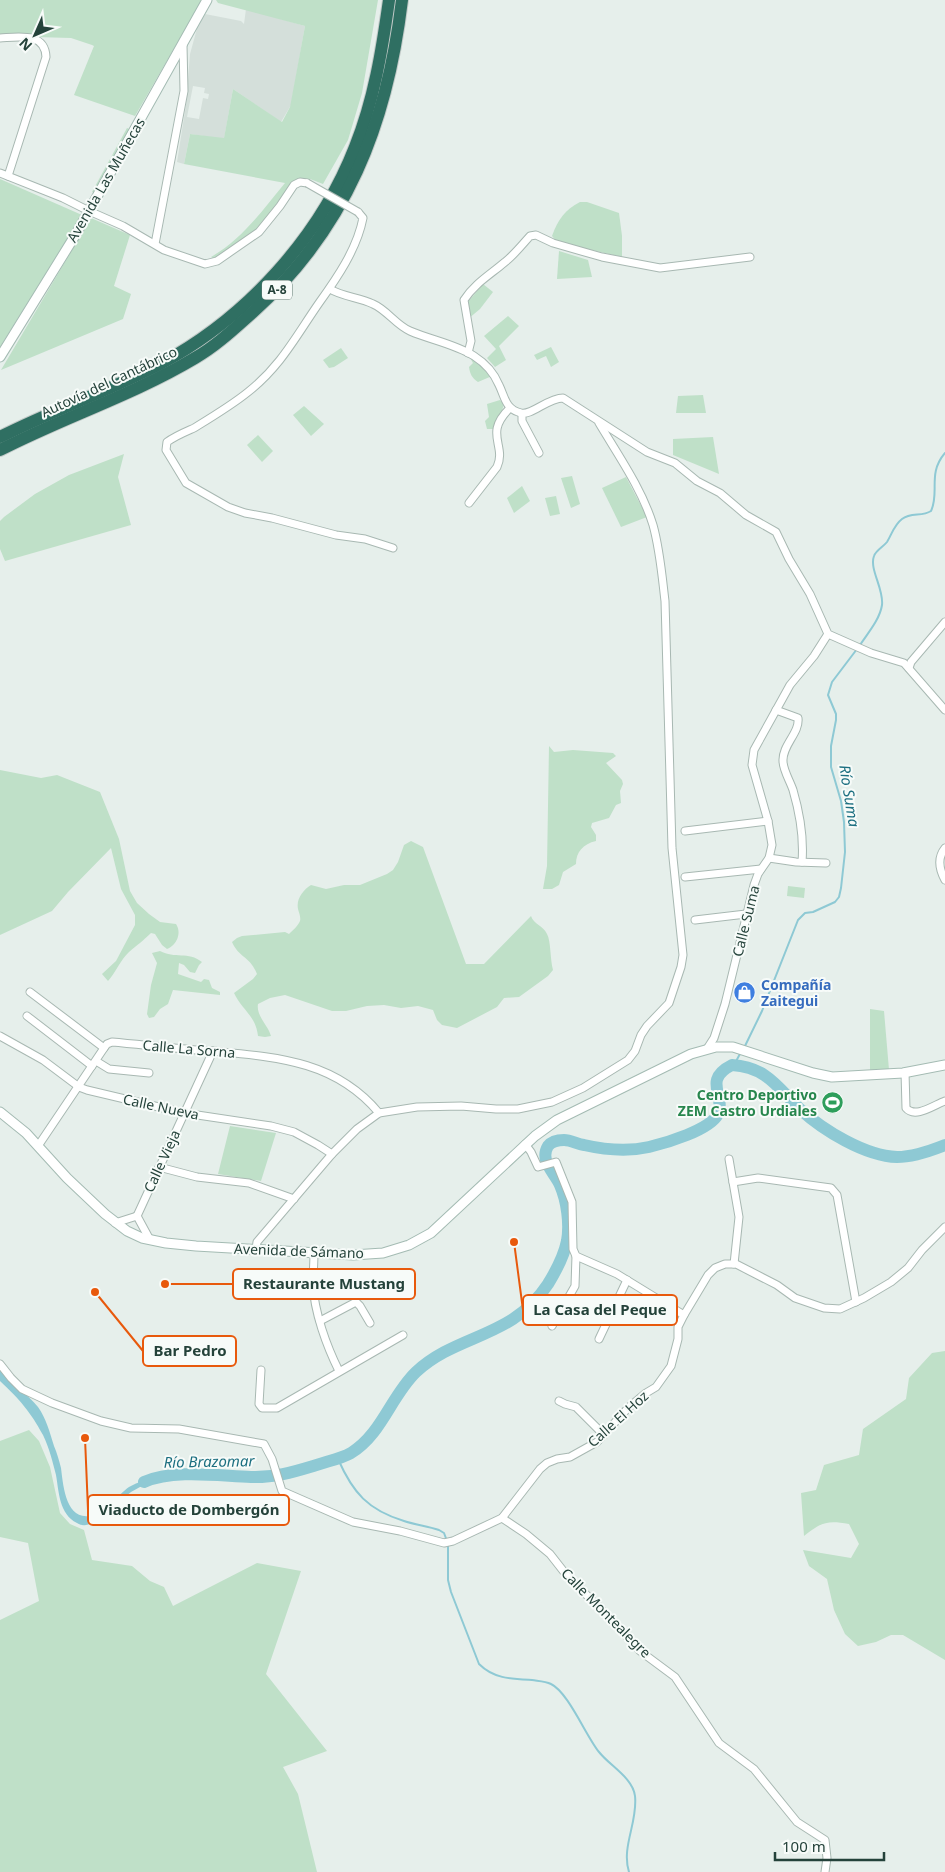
<svg xmlns="http://www.w3.org/2000/svg" width="945" height="1872" viewBox="0 0 945 1872" font-family="'Noto Sans',sans-serif">
<style>
.built{fill:#d4dfda;fill-rule:evenodd}
.green{fill:#bfe0c8}
.water{fill:#8ec9d4}
.lines{fill:none;stroke-linecap:round;stroke-linejoin:round}
.stream{stroke:#8ec9d4;stroke-width:2}
.river{stroke:#8ec9d4;stroke-width:12}
.street-casing{stroke:#a8b8b2;stroke-width:9}
.secondary-casing{stroke:#a4bbb3;stroke-width:11}
.highway-casing{stroke:#c2cac8;stroke-width:14}
.street{stroke:#fff;stroke-width:7}
.secondary{stroke:#fff;stroke-width:9}
.highway{stroke:#2f6f62;stroke-width:12}
.street-bridge-casing{stroke:#a8b8b2;stroke-width:9;stroke-linecap:butt}
.street-bridge{stroke:#fff;stroke-width:7}
.labels{text-anchor:middle;stroke-width:4;stroke-linejoin:round;paint-order:stroke}
.shield{fill:#f7fbf9;stroke:#637a73;stroke-width:1}
.shield-label{font-size:12px;font-weight:bold;fill:#24423a}
.street-label{font-size:14px;fill:#24423a;stroke:#f7fbf9}
.shop-label{font-size:14px;font-weight:bold;fill:#366cbe;stroke:#f7fbf9;text-anchor:start}
.leisure-label{font-size:14px;font-weight:bold;fill:#27864d;stroke:#f7fbf9;text-anchor:end}
.water-label{font-size:15px;font-style:italic;fill:#1c6f80;stroke:#f7fbf9}
.leader{fill:none;stroke:#e8590c;stroke-width:2}
.callout-dot{fill:#e8590c;stroke:#f7fbf9;stroke-width:2}
.callout{fill:#f7fbf9;stroke:#e8590c;stroke-width:2}
.callout-label{font-size:15px;text-anchor:middle;font-weight:bold;fill:#24423a}
</style>
<rect width="100%" height="100%" fill="#e6efeb"/>
<path class="built" d="M246 9 305 26 291 105 281 122 233 89 224 139 190 134 184 164 177 162 186 105 190 54 198 25 205 14 241 21 244 24ZM193 86 205 88 204 93 209 94 208 99 203 98 199 119 187 117Z"/>
<g class="green">
<path d="M0 0H202L135 116 74 95 94 46 92 45 71 38 0 36Z"/>
<path d="M216 0H378L362 93 348 140 323 184 310 179H302L256 230 214 259 211 257C242 239 262 211 285 183L184 164 190 134 224 138 233 89 282 122 290 107 305 26 218 3Z"/>
<path d="M127 128 129 129 94 193 92 192Z"/>
<path d="M0 179 82 215 0 347Z"/>
<path d="M580 202H587L619 213 622 236V257L557 242 552 236C558 219 565 210 580 202Z"/>
<path d="M91 218 130 235 114 286 131 294 123 319 1 370Z"/>
<path d="M559 251 588 260 592 277 557 279Z"/>
<path d="M483 284 493 292 480 309 468 319 467 303Z"/>
<path d="M508 316 519 326 499 346 506 360 495 367 487 358 496 349 484 336Z"/>
<path d="M551 347 559 362 551 367 546 356 537 360 534 355Z"/>
<path d="M341 348 348 358 334 367 329 368 323 360Z"/>
<path d="M469 356 475 358 492 376 478 382C472 378 470 374 469 367L473 363Z"/>
<path d="M703 395 706 413H676L678 396Z"/>
<path d="M500 400 504 404 501 414 493 429H487L485 421 489 417 487 404Z"/>
<path d="M304 406 324 424 311 436 293 415Z"/>
<path d="M258 435 273 451 262 462 247 445Z"/>
<path d="M713 437 719 474 673 455V439Z"/>
<path d="M124 454 118 477 131 525 5 561 0 549V521L4 517 35 494 69 475Z"/>
<path d="M572 476 580 504 571 508 561 478Z"/>
<path d="M626 477 647 517 621 527 602 488Z"/>
<path d="M522 486 530 501 514 513 507 498Z"/>
<path d="M556 496 560 514 550 516 545 498Z"/>
<path d="M549 746 554 752 573 750 613 753 616 756 606 763 622 780 623 784 620 791 621 803 616 805 609 818 592 823 591 827 596 835V841C583 844 576 852 576 864L563 872 559 885 552 889H543L547 866Z"/>
<path d="M0 770 41 778 57 775 100 792 119 839 130 891 137 903 149 914 160 922 176 924C182 933 177 945 167 949L162 945 155 934 151 933C143 941 137 945 129 952 121 959 116 972 108 981L102 974 116 961 135 925V915L121 889 111 848 68 892 52 911 0 935Z"/>
<path d="M411 841 423 847 466 964H484L531 916C534 925 543 925 547 934 551 941 550 959 553 970L548 976 519 997 504 998 497 1007 457 1028 442 1025 437 1020 433 1010 418 1006 401 1008 384 1005 367 1006 346 1011H332L285 995 270 998 258 1004C256 1016 268 1025 271 1036L265 1037 258 1036C256 1016 242 1010 234 993L253 979 257 974C250 956 239 958 232 942L237 938 242 936 285 932 289 934C293 930 298 926 300 921 301 917 299 913 298 909 296 899 303 890 311 885L326 889 344 885H360L387 874 393 870 398 862 404 845Z"/>
<path d="M788 886 805 888 804 898 787 896Z"/>
<path d="M160 951C175 959 188 951 202 962L199 965 195 973 190 972 184 965 179 963 178 974 201 982 204 979 209 980 212 988 220 992V995L173 990 168 1004 160 1009 154 1017 149 1018 147 1014 151 985 157 963 152 953Z"/>
<path d="M870 1009 884 1011 889 1070 870 1072Z"/>
<path d="M230 1126 276 1133 261 1181 218 1174Z"/>
<path d="M945 1351V1660L903 1635H891L876 1642 858 1646 845 1634 834 1610 827 1579 809 1566 803 1550 851 1558 859 1544 849 1524C827 1520 822 1522 804 1536L801 1493 816 1490 824 1465 859 1455 863 1429 906 1399 909 1378 932 1353Z"/>
<path d="M29 1430 39 1441 50 1467 60 1513 70 1524 84 1530 92 1560 132 1566 150 1581 164 1587 173 1606 257 1563 301 1571 266 1674 327 1751 283 1767 298 1794 317 1872H0V1620L39 1601 28 1543 0 1537V1441Z"/>
</g>
<path class="water" d="M0 1369C10 1384 27 1393 38 1407 46 1418 50 1433 54 1446 57 1453 59 1460 61 1468 63 1483 65 1519 89 1516 102 1514 118 1495 129 1487 138 1482 148 1479 158 1477L131 1492 106 1512C103 1517 97 1519 91 1523 86 1526 82 1526 77 1523 59 1514 59 1492 56 1475 53 1463 49 1447 43 1435 30 1411 20 1400 0 1381Z"/>
<g class="lines">
<g class="stream">
<path d="M860 645C868 633 880 619 882 605 884 589 869 569 874 556 876 550 883 547 887 542 892 534 894 525 902 519 911 512 922 517 931 511 940 492 927 474 945 453"/>
<path d="M744 1048 762 1011 798 920 805 913 813 912 835 902 839 897 841 888 845 852 844 822 841 801 831 767V746L836 720V714L828 695 832 682 857 649"/>
<path d="M734 1065 741 1052"/>
<path d="M338 1459C353 1493 368 1510 404 1521 416 1525 427 1526 439 1530L444 1533 447 1541"/>
<path d="M448 1545V1580L451 1592 479 1664C494 1679 512 1679 532 1680 538 1681 545 1681 551 1684 568 1692 586 1736 599 1752 610 1766 633 1778 635 1796 638 1822 621 1847 629 1872"/>
</g>
<path class="river" d="M144 1482C174 1469 219 1476 251 1477 277 1478 299 1470 323 1463 333 1460 342 1458 351 1453 382 1434 391 1396 416 1372 458 1333 512 1339 548 1284 556 1271 564 1256 567 1241 570 1224 567 1201 560 1185 555 1173 539 1161 548 1146 552 1141 557 1140 564 1140 571 1140 577 1144 584 1145 606 1150 627 1152 649 1147 666 1143 710 1130 718 1114 726 1096 702 1080 732 1065 767 1067 778 1088 801 1110 823 1130 865 1156 897 1157 913 1157 930 1151 945 1145"/>
<defs>
<g id="street">
<path d="M0 38C19 37 45 32 46 57L8 176"/>
<path d="M0 173 63 198 89 211 123 226 164 250 205 264 217 261 259 232 280 206 294 185 300 182 307 183"/>
<path d="M358 212 363 218C357 249 337 278 319 303 296 336 281 366 248 392 232 405 212 417 194 428 185 432 175 436 167 442L166 450 186 483 228 507 245 513 272 518 336 535 365 539 393 548"/>
<path d="M155 244 184 91 183 45"/>
<path d="M330 289C343 297 359 297 373 304 387 310 396 325 410 331 431 340 455 344 474 356 485 363 494 373 499 385 505 397 505 409 521 413 531 416 548 398 563 398L647 452 675 463 697 481 720 493 746 515 776 532 789 559 810 594 828 634 871 653 904 663 945 710"/>
<path d="M468 353 471 341 464 300C474 284 491 274 505 262 514 255 522 245 530 236L536 235 553 243 602 257 660 268 750 257"/>
<path d="M522 414V421L539 453"/>
<path d="M469 503 497 467C507 445 483 434 510 408"/>
<path d="M909 668 911 662 945 622"/>
<path d="M776 710 798 718C800 733 782 745 783 761 783 770 790 781 793 790 800 814 804 837 802 862"/>
<path d="M685 831 768 821"/>
<path d="M945 848C937 858 939 869 945 880"/>
<path d="M769 858 796 862 826 863"/>
<path d="M685 877 761 869"/>
<path d="M695 920 746 914"/>
<path d="M30 992 104 1048"/>
<path d="M27 1016 92 1066"/>
<path d="M0 1036 43 1060 79 1087 87 1090 184 1113 271 1126 294 1132 318 1145 332 1154"/>
<path d="M707 1049 714 1038 725 1004 754 885 758 874 769 858 772 845 768 821 752 765 754 750 790 685 814 656 828 634"/>
<path d="M96 1061 109 1069 149 1073"/>
<path d="M905 1072 906 1108C915 1119 934 1105 945 1101"/>
<path d="M525 1144 531 1152 538 1167 556 1162 572 1202 573 1249 576 1256 617 1274 684 1315"/>
<path d="M38 1146 104 1048 107 1044 112 1042C146 1045 179 1049 212 1051 275 1057 335 1060 379 1113"/>
<path d="M729 1159 739 1217 734 1264"/>
<path d="M159 1167 197 1177 249 1183 294 1199"/>
<path d="M733 1182 758 1178 831 1188 837 1195 856 1302"/>
<path d="M137 1216 213 1051"/>
<path d="M137 1216 150 1240"/>
<path d="M115 1223 137 1216"/>
<path d="M256 1249 257 1242 332 1154 357 1129 379 1113 417 1107 461 1106 496 1109H518L552 1102 583 1088 628 1060 635 1051 641 1035 647 1026 669 1003 681 967 683 955 672 848 665 601C662 576 660 550 653 525 642 489 618 455 599 423"/>
<path d="M314 1252C314 1263 313 1274 313 1284 314 1312 327 1347 339 1371"/>
<path d="M320 1321 356 1302 360 1306 370 1323"/>
<path d="M552 1326 575 1286 576 1256"/>
<path d="M599 1339 627 1280"/>
<path d="M0 1364 11 1378 22 1389 52 1403 101 1421 131 1428 179 1429 264 1444 272 1459 282 1491 353 1522 400 1531 444 1543 453 1541 502 1518 540 1469 547 1463 557 1459 570 1457 597 1442 628 1408 646 1393 656 1387 671 1366 678 1339V1327L684 1315 708 1275 715 1268 725 1264H736L777 1285 795 1298 824 1308 840 1309 864 1298 891 1282 908 1268 922 1250 945 1227"/>
<path d="M261 1370 259 1404 262 1408H277L403 1335"/>
<path d="M559 1401 565 1404 576 1407 604 1435"/>
<path d="M502 1518 526 1534 550 1554 568 1577 602 1610 640 1651 675 1677 719 1743 754 1769 797 1822 825 1840 827 1858 825 1872"/>
</g>
<g id="secondary">
<path d="M0 357 76 234 207 0"/>
<path d="M0 1112 26 1133 67 1178 105 1214 127 1231 142 1238 166 1243 196 1246 353 1255 383 1253 409 1245 431 1233 535 1136 557 1120 691 1054 716 1047H733L813 1073 832 1077 903 1073 945 1065"/>
</g>
<g id="highway">
<path d="M0 437C53 410 109 391 162 363 247 317 320 237 355 147 374 100 382 50 389 0"/>
<path d="M0 450C64 417 133 395 195 358 216 346 234 329 252 313 347 228 387 124 402 0"/>
</g>
</defs>
<use href="#street" class="street-casing"/>
<use href="#secondary" class="secondary-casing"/>
<use href="#highway" class="highway-casing"/>
<use href="#street" class="street"/>
<use href="#secondary" class="secondary"/>
<use href="#highway" class="highway"/>
<defs>
<path id="street-bridge" d="M307 183 358 212"/>
</defs>
<use href="#street-bridge" class="street-bridge-casing"/>
<use href="#street-bridge" class="street-bridge"/>
</g>
<defs>
<symbol id="shop-disc" viewBox="-11 -11 22 22"><circle r="9.5" fill="#3f7fe0" stroke="#f7fbf9"/><path d="M-5-2.5h2.3a2.7 3.5 0 0 1 5.4 0H5L5.5 6h-11ZM-1.5-2.5h3a1.5 2.3 0 0 0-3 0Z" fill="#fff"/></symbol>
<symbol id="stadium-disc" viewBox="-11 -11 22 22"><circle r="9.5" fill="#2e9e5b" stroke="#f7fbf9"/><path d="M0-5a6.5 5 0 1 0 0 10a6.5 5 0 1 0 0-10ZM-3.5-1.8h7v3.6h-7Z" fill="#fff"/></symbol>
</defs>
<g fill-rule="evenodd">
<use href="#shop-disc" x="732" y="980" width="25" height="25"/>
<use href="#stadium-disc" x="820" y="1090" width="25" height="25"/>
</g>
<g class="labels">
<rect class="shield" x="262" y="280.5" width="30" height="19" rx="4"/>
<g class="shield-label">
<text x="277" y="294">A-8</text>
</g>
<g class="street-label">
<text transform="translate(106 180) rotate(-60)" y="5">Avenida Las Muñecas</text>
<text transform="translate(109 382) rotate(-25)" y="5">Autovía del Cantábrico</text>
<text transform="translate(746 921) rotate(-76)" y="5">Calle Suma</text>
<text transform="translate(189 1049) rotate(5)" y="5">Calle La Sorna</text>
<text transform="translate(161 1107) rotate(12)" y="5">Calle Nueva</text>
<text transform="translate(162 1161) rotate(-65)" y="5">Calle Vieja</text>
<text transform="translate(299 1251) rotate(2)" y="5">Avenida de Sámano</text>
<text transform="translate(618 1419) rotate(-42)" y="5">Calle El Hoz</text>
<text transform="translate(606 1613) rotate(45)" y="5">Calle Montealegre</text>
</g>
<g class="shop-label">
<text x="761" y="990">Compañía<tspan x="761" dy="16">Zaitegui</tspan></text>
</g>
<g class="leisure-label">
<text x="817" y="1100">Centro Deportivo<tspan x="817" dy="16">ZEM Castro Urdiales</tspan></text>
</g>
<g class="water-label">
<text transform="translate(849 796) rotate(81)" y="5">Río Suma</text>
<text transform="translate(209 1462) rotate(-1)" y="5">Río Brazomar</text>
</g>
</g>
<path class="leader" d="M165 1284L233 1284M514 1242L523 1310M95 1292L143 1351M85 1438L88 1510"/>
<g class="callout-dot">
<circle cx="165" cy="1284" r="5"/>
<circle cx="514" cy="1242" r="5"/>
<circle cx="95" cy="1292" r="5"/>
<circle cx="85" cy="1438" r="5"/>
</g>
<g class="callout">
<rect x="233" y="1269" width="182" height="30" rx="5"/>
<rect x="523" y="1295" width="154" height="30" rx="5"/>
<rect x="143" y="1336" width="93" height="30" rx="5"/>
<rect x="88" y="1495" width="201" height="30" rx="5"/>
</g>
<g class="callout-label">
<text x="324" y="1289">Restaurante Mustang</text>
<text x="600" y="1315">La Casa del Peque</text>
<text x="190" y="1356">Bar Pedro</text>
<text x="189" y="1515">Viaducto de Dombergón</text>
</g>
<g transform="translate(35 35) rotate(225)" stroke="#f7fbf9" stroke-width="4" paint-order="stroke">
<path d="M0-4L9 19L0 12L-9 19Z" fill="#24423a"/>
<text y="-8" font-size="14" font-weight="bold" text-anchor="middle" fill="#24423a">N</text>
</g>
<path d="M775 1852v8h109v-8" fill="none" stroke="#24423a" stroke-width="2.5"/>
<text x="782" y="1852" font-size="15" fill="#24423a" stroke="#f7fbf9" stroke-width="4" paint-order="stroke">100 m</text>
</svg>
